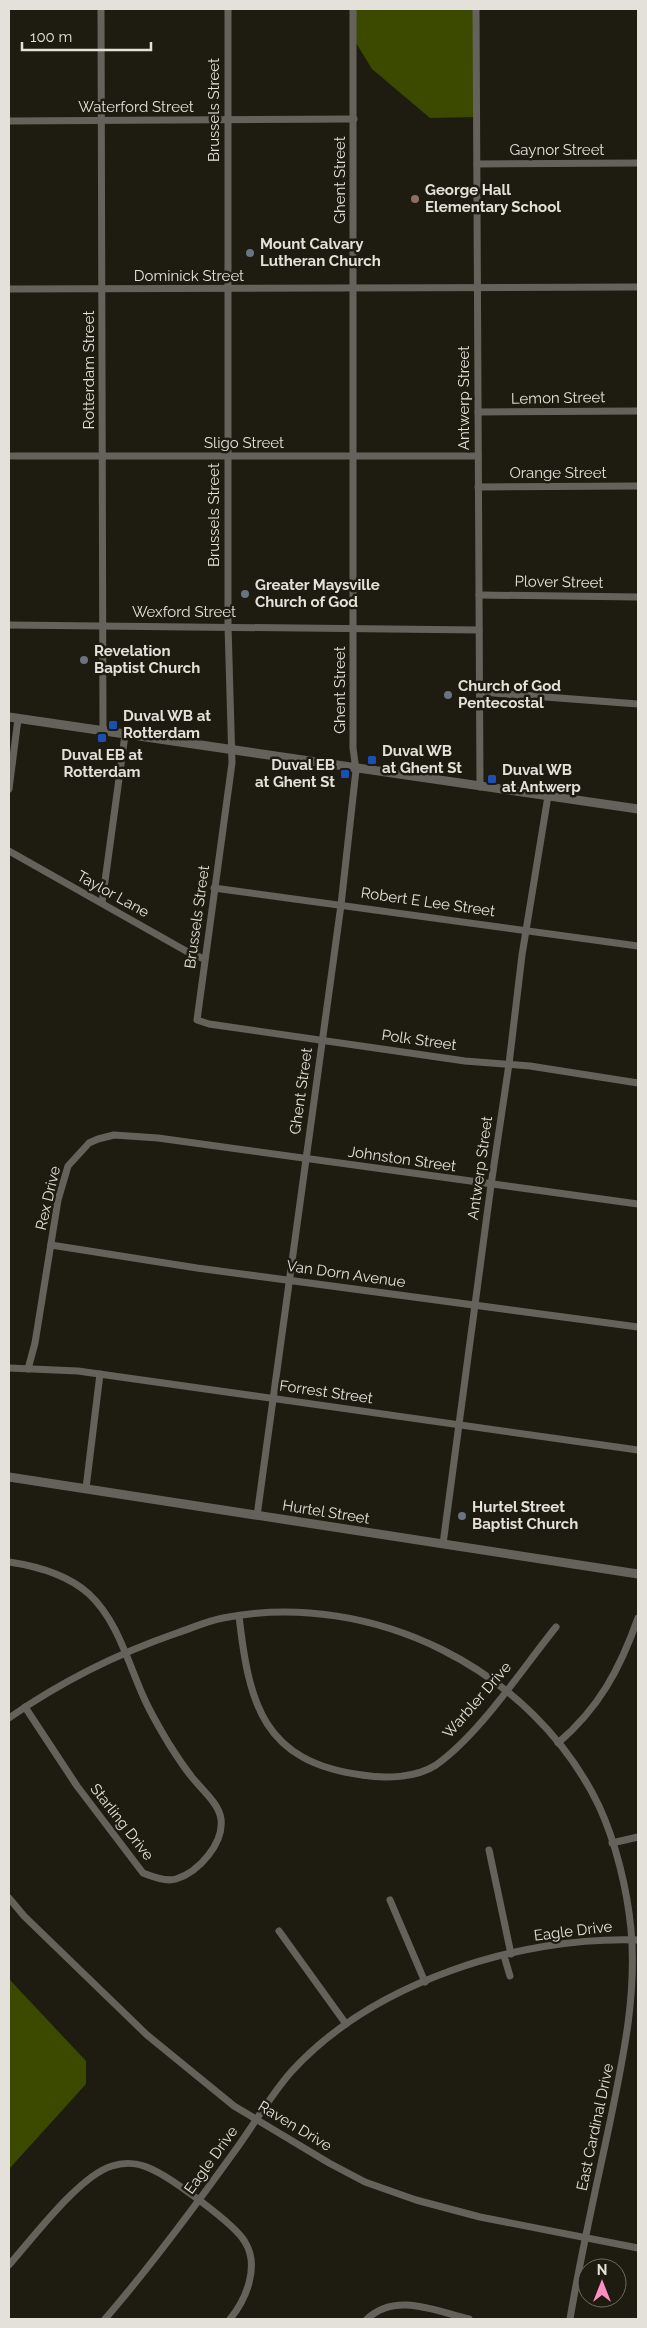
<svg xmlns="http://www.w3.org/2000/svg" width="647" height="2328" viewBox="0 0 647 2328" font-family="Raleway,sans-serif">
<style>
.green{fill:#3c4a00}
.lines{fill:none;stroke-linecap:round;stroke-linejoin:round}
.minor{stroke:#65625c;stroke-width:7}
.tertiary{stroke:#65625c;stroke-width:9}
.education-dot{fill:#8d6e63;stroke:#1e1c10;stroke-width:2}
.worship-dot{fill:#6b7280;stroke:#1e1c10;stroke-width:2}
.transit-dot{fill:#1a4fb4;stroke:#1e1c10;stroke-width:2}
.labels{text-anchor:middle;stroke-width:5;stroke-linejoin:round;paint-order:stroke}
.street-label{font-size:15px;fill:#e3e1da;stroke:#1e1c10}
.poi-label{font-size:15px;font-weight:bold;fill:#e3e1da;stroke:#1e1c10;text-anchor:start}
</style>
<rect width="100%" height="100%" fill="#1e1c10"/>
<g class="green">
<path d="M353 9H476V117L430 118 372 69 353 38Z"/>
<path d="M9 1979 86 2061V2084L9 2169Z"/>
</g>
<g class="lines">
<g class="minor">
<path d="M101 9 103 732"/>
<path d="M228 9V626L232 763 197 1020 209 1024 465 1061 530 1066 638 1083"/>
<path d="M476 9 480 787"/>
<path d="M9 121 354 119"/>
<path d="M477 164 638 163"/>
<path d="M9 289 638 287"/>
<path d="M478 412 638 411"/>
<path d="M9 456H478"/>
<path d="M478 487 638 486"/>
<path d="M479 595 638 597"/>
<path d="M9 625 479 630"/>
<path d="M480 692 638 704"/>
<path d="M9 789 18 719"/>
<path d="M9 851 186 951 204 959"/>
<path d="M214 888 638 946"/>
<path d="M102 903 125 735"/>
<path d="M51 1245 197 1268 638 1327"/>
<path d="M9 1368 78 1371 638 1450"/>
<path d="M28 1369 35 1343 58 1200 68 1166 89 1143 98 1139 114 1135 158 1138 638 1204"/>
<path d="M86 1488 100 1374"/>
<path d="M257 1516 341 905 356 770 353 748V9"/>
<path d="M443 1544 491 1185 509 1064 522 955 548 796"/>
<path d="M9 1562C36 1566 68 1575 89 1594 118 1621 128 1663 144 1698 151 1714 160 1729 169 1744 176 1755 183 1766 191 1776 200 1788 219 1803 221 1819 224 1843 199 1872 176 1879 166 1882 153 1877 143 1873L77 1786 25 1707"/>
<path d="M239 1616C249 1704 263 1762 362 1775 385 1779 416 1778 436 1765 479 1735 522 1669 556 1627"/>
<path d="M9 1718C62 1681 116 1654 177 1633 192 1628 207 1621 223 1618 372 1589 533 1669 599 1806 616 1843 627 1889 631 1929 637 1995 623 2058 610 2122 596 2188 581 2253 570 2319"/>
<path d="M558 1743C599 1708 620 1669 638 1618"/>
<path d="M612 1843 638 1837"/>
<path d="M489 1850 511 1954"/>
<path d="M9 1898 24 1916 147 2035 234 2106 329 2163 365 2182 416 2200 480 2217 638 2248"/>
<path d="M390 1900 425 1982"/>
<path d="M279 1931 346 2024"/>
<path d="M504 1956 510 1976"/>
<path d="M9 2265C33 2238 79 2176 112 2166 124 2162 138 2163 149 2168 169 2176 235 2224 245 2242 260 2266 246 2300 230 2319"/>
<path d="M105 2319C151 2266 193 2209 234 2152 253 2126 270 2096 291 2072 373 1982 519 1936 638 1940"/>
<path d="M367 2319C396 2292 435 2311 469 2319"/>
</g>
<g class="tertiary">
<path d="M9 717 638 809"/>
<path d="M9 1477 638 1574"/>
</g>
</g>
<circle class="education-dot" cx="415" cy="199" r="5"/>
<g class="worship-dot">
<circle cx="250" cy="253" r="5"/>
<circle cx="245" cy="594" r="5"/>
<circle cx="84" cy="660" r="5"/>
<circle cx="448" cy="695" r="5"/>
<circle cx="462" cy="1516" r="5"/>
</g>
<g class="transit-dot">
<rect x="108" y="720" width="10" height="10" rx="2.5"/>
<rect x="97" y="733" width="10" height="10" rx="2.5"/>
<rect x="367" y="755" width="10" height="10" rx="2.5"/>
<rect x="340" y="769" width="10" height="10" rx="2.5"/>
<rect x="487" y="774" width="10" height="10" rx="2.5"/>
</g>
<g class="labels">
<g class="street-label">
<text x="136" y="112">Waterford Street</text>
<text transform="translate(214 110) rotate(-90)" y="5">Brussels Street</text>
<text x="557" y="155">Gaynor Street</text>
<text transform="translate(340 180) rotate(-90)" y="5">Ghent Street</text>
<text x="189" y="281">Dominick Street</text>
<text transform="translate(89 370) rotate(-90)" y="5">Rotterdam Street</text>
<text transform="translate(464 398) rotate(-90)" y="5">Antwerp Street</text>
<text transform="translate(558 398) rotate(-1)" y="5">Lemon Street</text>
<text x="244" y="448">Sligo Street</text>
<text x="558" y="478">Orange Street</text>
<text transform="translate(214 515) rotate(-90)" y="5">Brussels Street</text>
<text transform="translate(559 582) rotate(1)" y="5">Plover Street</text>
<text x="184" y="617">Wexford Street</text>
<text transform="translate(340 690) rotate(-90)" y="5">Ghent Street</text>
<text transform="translate(113 894) rotate(29)" y="5">Taylor Lane</text>
<text transform="translate(428 902) rotate(8)" y="5">Robert E Lee Street</text>
<text transform="translate(197 917) rotate(-82)" y="5">Brussels Street</text>
<text transform="translate(419 1040) rotate(8)" y="5">Polk Street</text>
<text transform="translate(301 1091) rotate(-82)" y="5">Ghent Street</text>
<text transform="translate(402 1159) rotate(8)" y="5">Johnston Street</text>
<text transform="translate(480 1168) rotate(-82)" y="5">Antwerp Street</text>
<text transform="translate(48 1198) rotate(-77)" y="5">Rex Drive</text>
<text transform="translate(346 1274) rotate(8)" y="5">Van Dorn Avenue</text>
<text transform="translate(326 1392) rotate(8)" y="5">Forrest Street</text>
<text transform="translate(326 1512) rotate(9)" y="5">Hurtel Street</text>
<text transform="translate(477 1700) rotate(-49)" y="5">Warbler Drive</text>
<text transform="translate(122 1822) rotate(52)" y="5">Starling Drive</text>
<text transform="translate(573 1931) rotate(-7)" y="5">Eagle Drive</text>
<text transform="translate(295 2126) rotate(31)" y="5">Raven Drive</text>
<text transform="translate(595 2127) rotate(-78)" y="5">East Cardinal Drive</text>
<text transform="translate(211 2160) rotate(-54)" y="5">Eagle Drive</text>
</g>
<g class="poi-label">
<text x="425" y="195">George Hall<tspan x="425" dy="17">Elementary School</tspan></text>
<text x="260" y="249">Mount Calvary<tspan x="260" dy="17">Lutheran Church</tspan></text>
<text x="255" y="590">Greater Maysville<tspan x="255" dy="17">Church of God</tspan></text>
<text x="94" y="656">Revelation<tspan x="94" dy="17">Baptist Church</tspan></text>
<text x="458" y="691">Church of God<tspan x="458" dy="17">Pentecostal</tspan></text>
<text x="123" y="721">Duval WB at<tspan x="123" dy="17">Rotterdam</tspan></text>
<text x="382" y="756">Duval WB<tspan x="382" dy="17">at Ghent St</tspan></text>
<text x="102" y="760" text-anchor="middle">Duval EB at<tspan x="102" dy="17">Rotterdam</tspan></text>
<text x="335" y="770" text-anchor="end">Duval EB<tspan x="335" dy="17">at Ghent St</tspan></text>
<text x="502" y="775">Duval WB<tspan x="502" dy="17">at Antwerp</tspan></text>
<text x="472" y="1512">Hurtel Street<tspan x="472" dy="17">Baptist Church</tspan></text>
</g>
</g>
<rect width="647" height="2328" fill="none" stroke="#e3e1da" stroke-width="20"/>
<g transform="translate(602 2283)"><circle r="24" fill="#1e1c10" stroke="#6d6b61"/>
<path d="M0-4L9 19L0 12L-9 19Z" fill="#fc8fc1"/>
<text y="-8" font-size="14" font-weight="bold" text-anchor="middle" fill="#e3e1da">N</text>
</g>
<path d="M22 42v8h129v-8" fill="none" stroke="#e3e1da" stroke-width="2.5"/>
<text x="30" y="42" font-size="15" fill="#e3e1da" stroke="#1e1c10" stroke-width="4" paint-order="stroke">100 m</text>
</svg>
